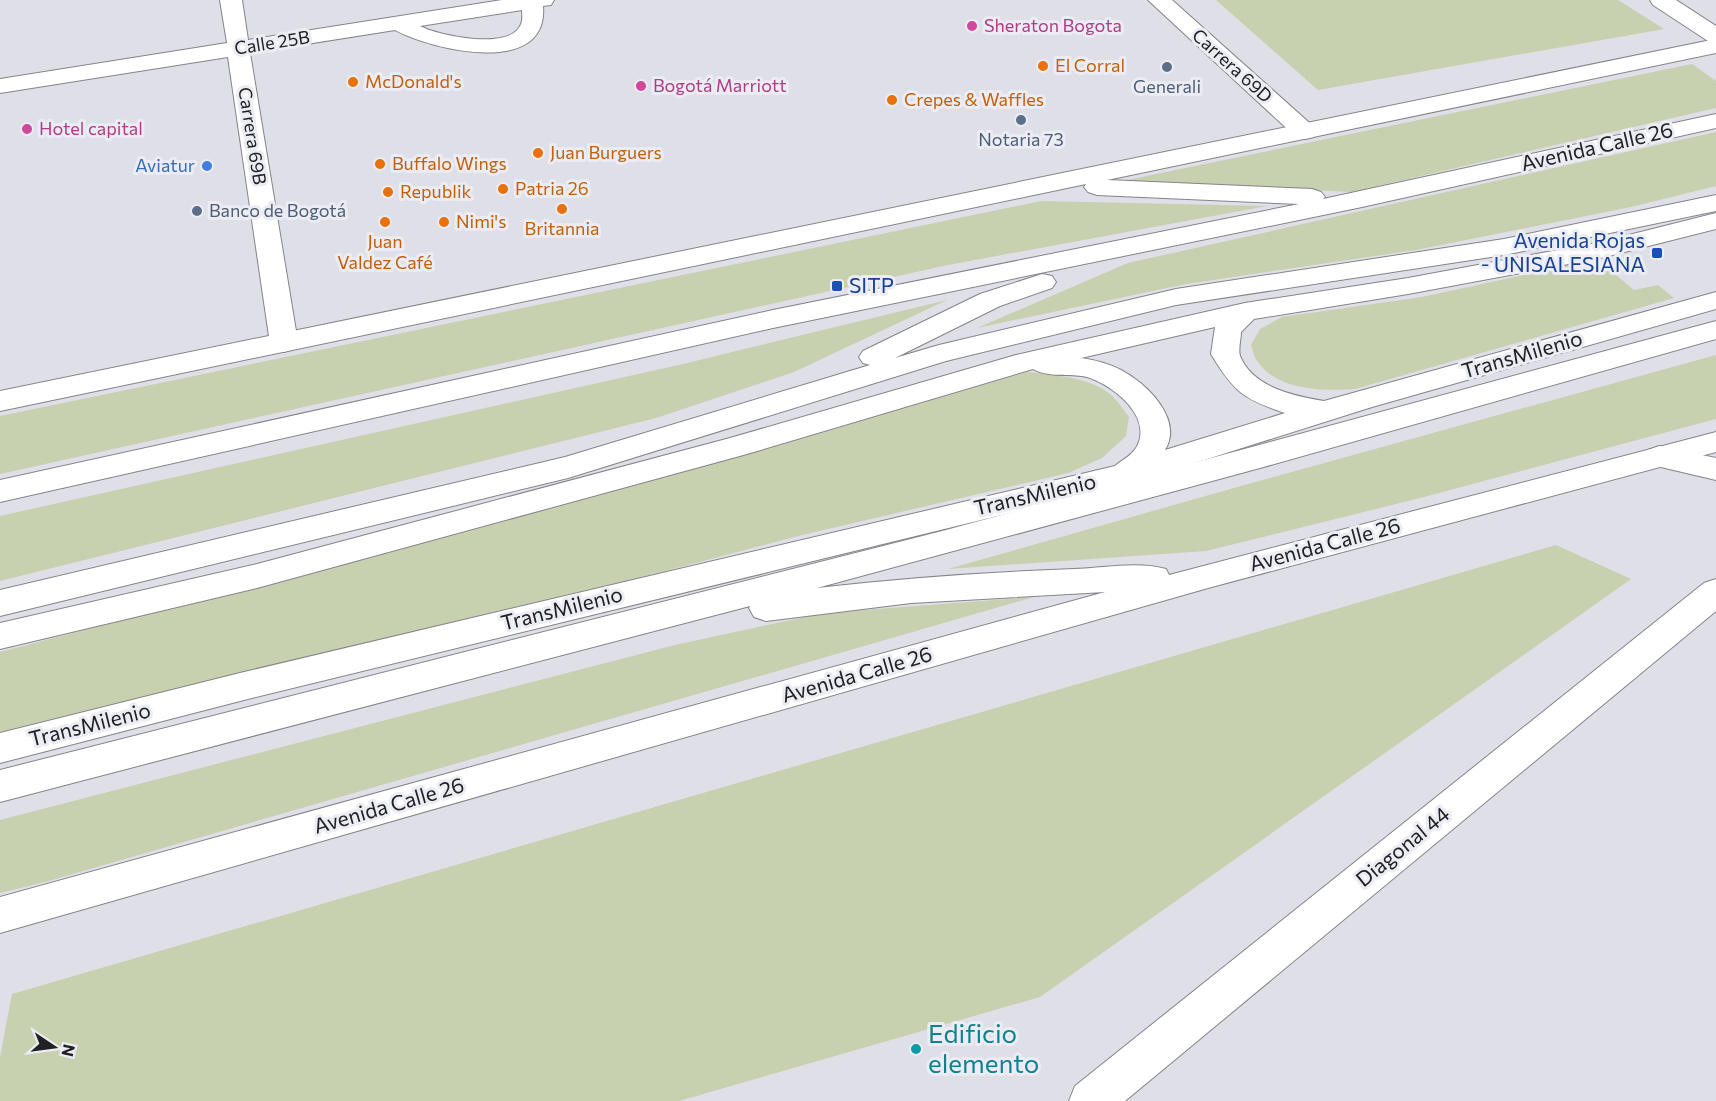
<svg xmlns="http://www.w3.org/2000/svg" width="1716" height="1101" viewBox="0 0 1716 1101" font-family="Commissioner,sans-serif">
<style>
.green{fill:#c7d0af}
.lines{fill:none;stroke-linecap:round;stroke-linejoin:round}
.minor-casing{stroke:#84848c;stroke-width:2}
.major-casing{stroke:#84848c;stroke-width:2}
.minor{fill:#fff;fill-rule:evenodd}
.major{fill:#fff;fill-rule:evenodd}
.hotel-dot{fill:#d1479c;stroke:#ececf5;stroke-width:2}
.food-dot{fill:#e8710a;stroke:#ececf5;stroke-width:2}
.service-dot{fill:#5c6f8a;stroke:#ececf5;stroke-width:2}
.shop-dot{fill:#3f7fe0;stroke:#ececf5;stroke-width:2}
.transit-dot{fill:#1a4fb4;stroke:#ececf5;stroke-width:2}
.culture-dot{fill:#0f9aa8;stroke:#ececf5;stroke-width:2}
.labels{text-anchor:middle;stroke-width:6;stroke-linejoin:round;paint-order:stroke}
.far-hotel-label{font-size:18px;fill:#b23c85;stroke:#ececf5;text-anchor:start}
.far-street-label{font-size:18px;fill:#212124;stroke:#ececf5}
.far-food-label{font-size:18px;fill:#c56008;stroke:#ececf5;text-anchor:start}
.far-service-label{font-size:18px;fill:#4e5e75;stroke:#ececf5}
.far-shop-label{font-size:18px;fill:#366cbe;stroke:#ececf5;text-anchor:end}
.street-label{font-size:21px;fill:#212124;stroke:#ececf5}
.transit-label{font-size:21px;fill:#164399;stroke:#ececf5;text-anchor:end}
.near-culture-label{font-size:26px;fill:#0d838f;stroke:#ececf5;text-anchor:start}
</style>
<rect width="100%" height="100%" fill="#dfdfe8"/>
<g class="green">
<path d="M1216 0H1618L1664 29 1318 90Z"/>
<path d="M1692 64 1716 81V108L1352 192 1122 181Z"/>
<path d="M1716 132V186L1631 207 1416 250 1186 284 977 328 1128 263Z"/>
<path d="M1041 201 1267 206 948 265 0 474V416Z"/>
<path d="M1597 259 1634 290 1658 285 1674 298 1355 389C1325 391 1278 391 1258 362 1254 358 1253 350 1251 345L1260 329 1282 317 1422 297Z"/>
<path d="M947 300 794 372 656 418 0 581V516L683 364Z"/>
<path d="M1716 355V419L1420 498 1206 551 948 569 1248 484Z"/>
<path d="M1027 372C1053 375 1089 377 1110 394 1117 400 1123 409 1129 417L1126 436 1102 458 1068 473 798 536 525 608 0 734V652L460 532Z"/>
<path d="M1556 545 1631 579 1040 997 679 1101H0V1057L12 994Z"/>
<path d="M1034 597 45 882 0 893V820L675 645 823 613Z"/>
</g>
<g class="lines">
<defs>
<g id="minor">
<path d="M220 0H242L248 40 502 0H554L551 5 543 6C549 78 431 50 395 30L250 53 298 343 294 349 284 352 274 349 270 343 228 57 0 93V79L227 43ZM522 10C522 14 523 20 521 24 511 51 439 36 420 26Z"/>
<path d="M1148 0H1172L1314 127 1317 132 1314 137 1305 139 1296 137Z"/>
<path d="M1650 0H1676L1716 26V43L1708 41 1653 5Z"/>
<path d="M1716 213V229L1601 258 1408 294 1254 319 1241 332C1241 339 1238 349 1240 356 1253 388 1295 396 1324 401L1716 292V309L1372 407 1125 485 244 700 0 763V733L244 672 1115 466C1122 460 1131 456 1136 448 1154 417 1113 385 1087 377 1070 373 1048 378 1033 369L747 454 257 588 0 649V623L257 564 730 438 1016 355 1245 303 1408 278 1601 242ZM1215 327 1211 354C1234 392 1243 399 1285 413L1165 450C1184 419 1146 383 1121 370 1108 363 1094 360 1081 358Z"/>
<path d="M1659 446 1716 458V480L1648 464 1643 457 1648 450Z"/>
<path d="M1716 579V611L1125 1101H1069L1075 1086 1704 583Z"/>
</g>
<g id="major">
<path d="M1716 39V53L1107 180 1312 189 1321 192 1325 197 1323 199 1716 114V128L1362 207 773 328 0 502V480L773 310 1299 204 1097 195 1088 192 1084 187 1086 184 0 411V391Z"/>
<path d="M1716 195V211L1504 255 1176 305 946 361 568 478 0 616V590L565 457 870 365 863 363 859 357 863 351 980 294 1042 274 1052 276 1056 282 1052 288 1000 306 895 358 939 345 1176 289 1504 239Z"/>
<path d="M1716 321V339L1260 468 817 588C902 578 988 572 1074 569 1103 568 1138 561 1166 569L1169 575 1716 432V452L1208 588 0 933V897L1105 592 911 603 766 621 754 617 749 608 750 606 0 802V770L946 530Z"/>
</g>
</defs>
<use href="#minor" class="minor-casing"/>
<use href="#major" class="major-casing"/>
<use href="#minor" class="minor"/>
<use href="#major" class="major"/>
</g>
<g class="hotel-dot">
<circle cx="972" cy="26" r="6"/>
<circle cx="641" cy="86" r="6"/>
<circle cx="27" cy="129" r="6"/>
</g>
<g class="food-dot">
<circle cx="1043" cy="66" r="6"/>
<circle cx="353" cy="82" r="6"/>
<circle cx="892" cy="100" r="6"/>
<circle cx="538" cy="153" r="6"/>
<circle cx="380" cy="164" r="6"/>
<circle cx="503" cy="189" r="6"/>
<circle cx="388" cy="192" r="6"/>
<circle cx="562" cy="209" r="6"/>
<circle cx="385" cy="222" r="6"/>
<circle cx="444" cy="222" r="6"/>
</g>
<g class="service-dot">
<circle cx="1167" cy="67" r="6"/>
<circle cx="1021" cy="120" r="6"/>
<circle cx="197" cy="211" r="6"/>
</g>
<circle class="shop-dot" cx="207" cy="166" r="6"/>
<g class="transit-dot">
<rect x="1651" y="247" width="12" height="12" rx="3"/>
<rect x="831" y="280" width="12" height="12" rx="3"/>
</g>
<circle class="culture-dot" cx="916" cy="1049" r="6"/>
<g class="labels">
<g class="far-hotel-label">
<text x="984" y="32">Sheraton Bogota</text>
<text x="653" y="92">Bogotá Marriott</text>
<text x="39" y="135">Hotel capital</text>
</g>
<g class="far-street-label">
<text transform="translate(272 43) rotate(-9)" y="6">Calle 25B</text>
<text transform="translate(1232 66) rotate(42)" y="6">Carrera 69D</text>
<text transform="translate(252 136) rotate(81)" y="6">Carrera 69B</text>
</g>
<g class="far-food-label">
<text x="1055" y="72">El Corral</text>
<text x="365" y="88">McDonald's</text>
<text x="904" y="106">Crepes &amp; Waffles</text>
<text x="550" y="159">Juan Burguers</text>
<text x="392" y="170">Buffalo Wings</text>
<text x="515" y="195">Patria 26</text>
<text x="400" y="198">Republik</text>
<text x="456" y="228">Nimi's</text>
<text x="562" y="235" text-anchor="middle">Britannia</text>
<text x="385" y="248" text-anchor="middle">Juan<tspan x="385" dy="21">Valdez Café</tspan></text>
</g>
<g class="far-service-label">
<text x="1167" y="93">Generali</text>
<text x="1021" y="146">Notaria 73</text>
<text x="209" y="217" text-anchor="start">Banco de Bogotá</text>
</g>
<g class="far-shop-label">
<text x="195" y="172">Aviatur</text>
</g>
<g class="street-label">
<text transform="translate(1597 147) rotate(-13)" y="7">Avenida Calle 26</text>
<text transform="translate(1522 355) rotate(-16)" y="7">TransMilenio</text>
<text transform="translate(1035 495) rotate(-13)" y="7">TransMilenio</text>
<text transform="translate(1325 545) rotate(-15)" y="7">Avenida Calle 26</text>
<text transform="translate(562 609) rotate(-14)" y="7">TransMilenio</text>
<text transform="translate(857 675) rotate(-16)" y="7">Avenida Calle 26</text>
<text transform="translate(90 725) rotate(-14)" y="7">TransMilenio</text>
<text transform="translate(389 806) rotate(-16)" y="7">Avenida Calle 26</text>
<text transform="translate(1403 847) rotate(-39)" y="7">Diagonal 44</text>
</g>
<g class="transit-label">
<text x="1645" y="248">Avenida Rojas<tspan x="1645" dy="24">- UNISALESIANA</tspan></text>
<text x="849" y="293" text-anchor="start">SITP</text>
</g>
<g class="near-culture-label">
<text x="928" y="1043">Edificio<tspan x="928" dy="30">elemento</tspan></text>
</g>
</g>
<g transform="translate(54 1047) rotate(103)" stroke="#ececf5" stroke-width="4.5" paint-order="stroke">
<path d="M0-4.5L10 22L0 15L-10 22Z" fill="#212124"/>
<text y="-9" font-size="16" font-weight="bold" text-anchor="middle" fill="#212124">N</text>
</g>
</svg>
